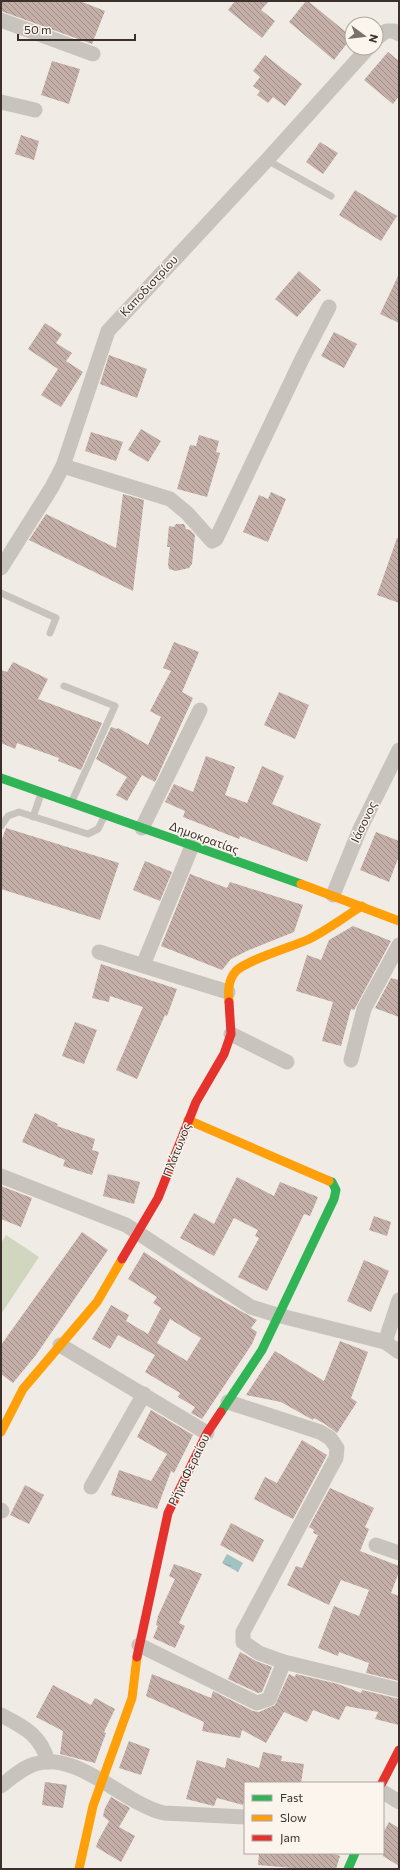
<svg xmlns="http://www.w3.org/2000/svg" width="400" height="1870" viewBox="0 0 400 1870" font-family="Commissioner,sans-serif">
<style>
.pitch{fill:#d1d6bf}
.water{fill:url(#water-ripples)}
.building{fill:url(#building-back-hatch);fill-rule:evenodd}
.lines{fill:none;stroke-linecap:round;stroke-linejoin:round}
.lane{stroke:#c9c3be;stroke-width:7}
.street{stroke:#c9c3be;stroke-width:15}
.fast{stroke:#30b455;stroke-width:9}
.slow{stroke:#ff9f0a;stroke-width:9}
.jam{stroke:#e5322d;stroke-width:9}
.labels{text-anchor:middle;stroke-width:3;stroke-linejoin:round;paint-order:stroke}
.street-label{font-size:12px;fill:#3b302b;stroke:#fbf5ee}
</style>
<defs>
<pattern id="water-ripples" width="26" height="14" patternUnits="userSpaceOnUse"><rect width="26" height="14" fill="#a1c2c1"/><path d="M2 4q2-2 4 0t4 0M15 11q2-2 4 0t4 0" fill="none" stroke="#849e9d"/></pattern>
<pattern id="building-back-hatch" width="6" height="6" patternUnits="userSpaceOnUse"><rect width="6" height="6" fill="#c3afa7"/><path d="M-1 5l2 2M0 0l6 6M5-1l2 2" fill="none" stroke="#a08f88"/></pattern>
</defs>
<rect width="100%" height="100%" fill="#f0ebe5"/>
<path class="pitch" d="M6 1235 39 1257 1 1314V1243Z"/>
<path class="water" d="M227 1554 243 1563 238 1572 222 1563Z"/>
<g class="building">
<path d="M1 1H80L105 11 92 44 1 11Z"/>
<path d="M235 1H269L261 10 275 21 262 38 228 10Z"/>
<path d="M306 1H308L352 37 334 60 289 22Z"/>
<path d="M388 52 399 61V96L393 104 364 80Z"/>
<path d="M265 55 302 84 285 106 273 97 268 103 257 95 260 91 253 86 260 77 253 71Z"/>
<path d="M52 61 80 69 69 104 41 95Z"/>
<path d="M21 135 39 141 34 160 15 154Z"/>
<path d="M320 142 338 153 323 174 306 162Z"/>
<path d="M355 190 397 216 381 241 339 215Z"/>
<path d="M299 271 321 290 297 317 275 299Z"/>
<path d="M399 274V323L380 314Z"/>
<path d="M45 323 62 334 56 343 72 353 66 361 83 372 61 407 41 395 58 369 28 349Z"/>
<path d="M334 332 357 344 344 368 321 356Z"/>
<path d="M109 355 147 369 137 398 100 384Z"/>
<path d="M141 429 161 441 148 462 128 450Z"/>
<path d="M91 432 123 442 116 461 85 451Z"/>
<path d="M199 435 219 441 216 452 220 453 207 497 177 489 190 445 196 446Z"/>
<path d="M271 492 286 499 268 542 243 532 259 495 268 499Z"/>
<path d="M123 494 144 500 133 591 29 540 46 514 116 548Z"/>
<path d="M176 524H184L186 529 190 530 195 535 192 564 189 568 176 571 169 569 168 564 170 547H167L169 526 174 527Z"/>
<path d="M397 538H399V603L377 595Z"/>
<path d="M174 642 199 652 182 692 193 698 155 782 142 775 127 801 116 795 127 777 96 759 111 727 117 729 118 728 148 745 161 717 150 711 171 671 163 668Z"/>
<path d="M13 662 48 679 38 699 102 723 81 770 58 761 59 758 17 743 15 749 1 743V670L7 672Z"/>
<path d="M279 692 309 705 295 739 264 725Z"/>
<path d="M206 756 235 767 225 795 247 803 262 766 284 776 272 804 321 824 307 862 240 836 239 839 183 817 185 811 165 802 174 784 193 792Z"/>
<path d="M6 828 119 863 100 920 1 889V842Z"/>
<path d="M376 832 399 841V856L389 882 360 870Z"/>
<path d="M145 861 172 872 160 901 133 890Z"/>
<path d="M190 874 227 888 230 882 303 905 294 932 249 950 231 959 222 970 161 946Z"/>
<path d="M353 926 391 941 354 1010 351 1009 341 1046 322 1041 333 1002 296 991 307 955 321 960 329 940Z"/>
<path d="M101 964 177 989 167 1016 165 1015 137 1079 116 1070 143 1007 110 996 109 1002 92 998Z"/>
<path d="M391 978 399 980V1017L375 1008Z"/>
<path d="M75 1022 97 1030 84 1064 62 1056Z"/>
<path d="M35 1113 58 1124 57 1126 95 1139 92 1150 99 1152 92 1175 63 1166 65 1160 22 1142Z"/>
<path d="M108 1174 140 1182 134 1204 103 1196Z"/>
<path d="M237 1177 274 1196 280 1182 318 1197 310 1216 304 1214 267 1291 238 1277 259 1238 255 1236 258 1230 234 1218 214 1256 180 1238 194 1213 214 1224Z"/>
<path d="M1 1186 32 1198 21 1227 1 1219Z"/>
<path d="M374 1216 391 1222 387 1236 369 1230Z"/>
<path d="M82 1232 108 1250 36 1355 13 1383 1 1374V1345Z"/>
<path d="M144 1252 196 1286 257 1320 251 1328 257 1332 252 1344 202 1419 191 1413 195 1407 178 1397 180 1393 145 1372 155 1355 118 1335 110 1349 92 1339 111 1305 129 1315 126 1321 148 1334 161 1308 153 1303 157 1297 128 1279ZM170 1319 201 1338 187 1361 157 1343Z"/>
<path d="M364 1260 389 1271 371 1312 347 1301Z"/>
<path d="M340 1341 368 1352 351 1398 357 1402 337 1433 325 1424 314 1418 313 1420 281 1402 246 1395 275 1351 324 1381Z"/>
<path d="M151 1410 193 1435 174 1473 171 1471 157 1509 111 1495 119 1470 151 1481 167 1454 137 1437Z"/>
<path d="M302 1440 327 1455 293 1519 254 1499 265 1477 277 1483Z"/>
<path d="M25 1485 44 1495 29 1524 10 1515Z"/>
<path d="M330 1488 374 1508 365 1527 369 1529 360 1551 399 1566V1572L391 1593 399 1596V1681L366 1673 369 1663 339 1652 338 1656 318 1648 334 1606 359 1616 369 1590 341 1580 329 1605 287 1585 296 1566 302 1568 318 1535 313 1533 314 1530 309 1527Z"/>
<path d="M231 1523 264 1540 253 1562 220 1545Z"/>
<path d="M174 1564 202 1574 179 1623 185 1626 175 1648 153 1638 158 1626 156 1625 158 1616 175 1579 169 1576Z"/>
<path d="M240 1652 256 1661 272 1667 262 1692 258 1693 228 1679Z"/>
<path d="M152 1674 211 1698 213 1691 253 1711 259 1712 275 1705 289 1674 295 1677 296 1674 338 1684 361 1693 362 1690 399 1699V1725L375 1719 378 1712 346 1706 339 1720 313 1710 307 1722 284 1712 266 1743 242 1730 240 1738 202 1731 204 1722 146 1696Z"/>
<path d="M53 1685 91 1705 95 1698 115 1709 104 1732 106 1733 95 1763 60 1754 63 1731 36 1717Z"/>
<path d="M129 1741 150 1749 141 1775 119 1768Z"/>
<path d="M263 1752 282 1756 281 1761 304 1764 301 1783H245V1797L243 1805 217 1798 214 1806 186 1799 197 1760 225 1768 227 1758 259 1768Z"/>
<path d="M45 1782 67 1785 63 1808 42 1805Z"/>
<path d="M111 1797 130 1808 119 1827 135 1836 121 1862 96 1847 98 1841 109 1821 103 1816 105 1808Z"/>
<path d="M389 1822 399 1828V1866L383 1856V1833Z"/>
<path d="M259 1853H331L340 1856 336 1869H304L258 1865Z"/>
</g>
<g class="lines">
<g class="lane">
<path d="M267 160 331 196"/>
<path d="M1 593 56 618 50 633"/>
<path d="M64 686 115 706 72 801"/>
<path d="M33 817 41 794"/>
<path d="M1 826 8 816 19 812 88 834 98 829 104 817"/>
</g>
<g class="street">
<path d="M1 20 93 54"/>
<path d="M376 39 386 31H394L399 34"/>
<path d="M1 102 35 110"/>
<path d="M63 466 170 499 187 513 212 541 216 539 302 359 329 307"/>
<path d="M1 568 52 487 63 466 108 331 267 160 368 48"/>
<path d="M142 828 200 710"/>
<path d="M333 895 360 829 399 750"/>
<path d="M99 952 228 992"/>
<path d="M143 965 192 846"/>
<path d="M231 1034 287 1062"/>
<path d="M351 1060 364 1009 399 945"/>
<path d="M1 1176 126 1225 251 1307 277 1315 385 1342 399 1352"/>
<path d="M385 1342 399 1300"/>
<path d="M60 1345 207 1433"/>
<path d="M228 1402 320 1432 330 1438 337 1448 336 1458 330 1469 243 1632V1642L259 1653 284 1662 399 1690"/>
<path d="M91 1487 144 1394"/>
<path d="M1 1510 2 1511"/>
<path d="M376 1545 399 1553"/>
<path d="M139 1645 257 1703 269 1699 284 1662"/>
<path d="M1 1715C24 1727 41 1735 48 1762"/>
<path d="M1 1786C11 1778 22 1768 35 1764 77 1750 124 1804 164 1813L245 1817"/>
<path d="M383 1792 399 1802"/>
</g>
<g class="fast">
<path d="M1 778 301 884"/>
<path d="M221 1412 262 1350 334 1199 336 1190 332 1182 329 1181"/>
<path d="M348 1869 355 1853"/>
</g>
<g class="slow">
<path d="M301 884 399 921"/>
<path d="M229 1002C228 991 228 980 236 971 247 960 291 947 307 940 326 931 344 917 362 906"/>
<path d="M188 1120 329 1181"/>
<path d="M1 1432 23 1389 97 1302 122 1259"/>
<path d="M79 1869 93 1806 132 1698 137 1657"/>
</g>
<g class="jam">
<path d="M122 1259 158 1198 196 1102 224 1054 231 1034 229 1002"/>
<path d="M137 1657 168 1513 207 1433 221 1412"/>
<path d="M382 1783 399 1750"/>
</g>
</g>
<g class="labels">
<g class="street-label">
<text transform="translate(149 286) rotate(-47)" y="4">Καποδιστρίου</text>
<text transform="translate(364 822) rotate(-65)" y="4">Ιάσονος</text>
<text transform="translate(204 838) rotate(20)" y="4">Δημοκρατίας</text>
<text transform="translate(177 1150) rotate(-69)" y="4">Πλάτωνος</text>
<text transform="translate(189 1470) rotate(-64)" y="4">Ρήγα Φεραίου</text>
</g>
</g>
<rect width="400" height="1870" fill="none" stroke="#3b302b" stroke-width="4"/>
<rect x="244" y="1782" width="140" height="72" fill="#fbf5ee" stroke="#aea6a0"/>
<rect x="252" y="1795" width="20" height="6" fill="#30b455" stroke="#aea6a0"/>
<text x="280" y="1802" font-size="12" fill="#3b302b">Fast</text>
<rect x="252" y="1815" width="20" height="6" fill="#ff9f0a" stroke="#aea6a0"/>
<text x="280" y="1822" font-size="12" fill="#3b302b">Slow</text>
<rect x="252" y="1835" width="20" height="6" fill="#e5322d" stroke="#aea6a0"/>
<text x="280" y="1842" font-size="12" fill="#3b302b">Jam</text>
<g transform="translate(364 36) rotate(105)"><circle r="19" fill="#fbf5ee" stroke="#aea6a0"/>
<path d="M0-3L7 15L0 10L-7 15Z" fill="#7a716c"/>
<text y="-6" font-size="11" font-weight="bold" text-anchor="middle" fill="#3b302b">N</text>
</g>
<path d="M18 34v6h117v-6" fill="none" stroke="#3b302b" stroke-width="2"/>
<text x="24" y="34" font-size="12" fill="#3b302b" stroke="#fbf5ee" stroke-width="3" paint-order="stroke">50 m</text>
</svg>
